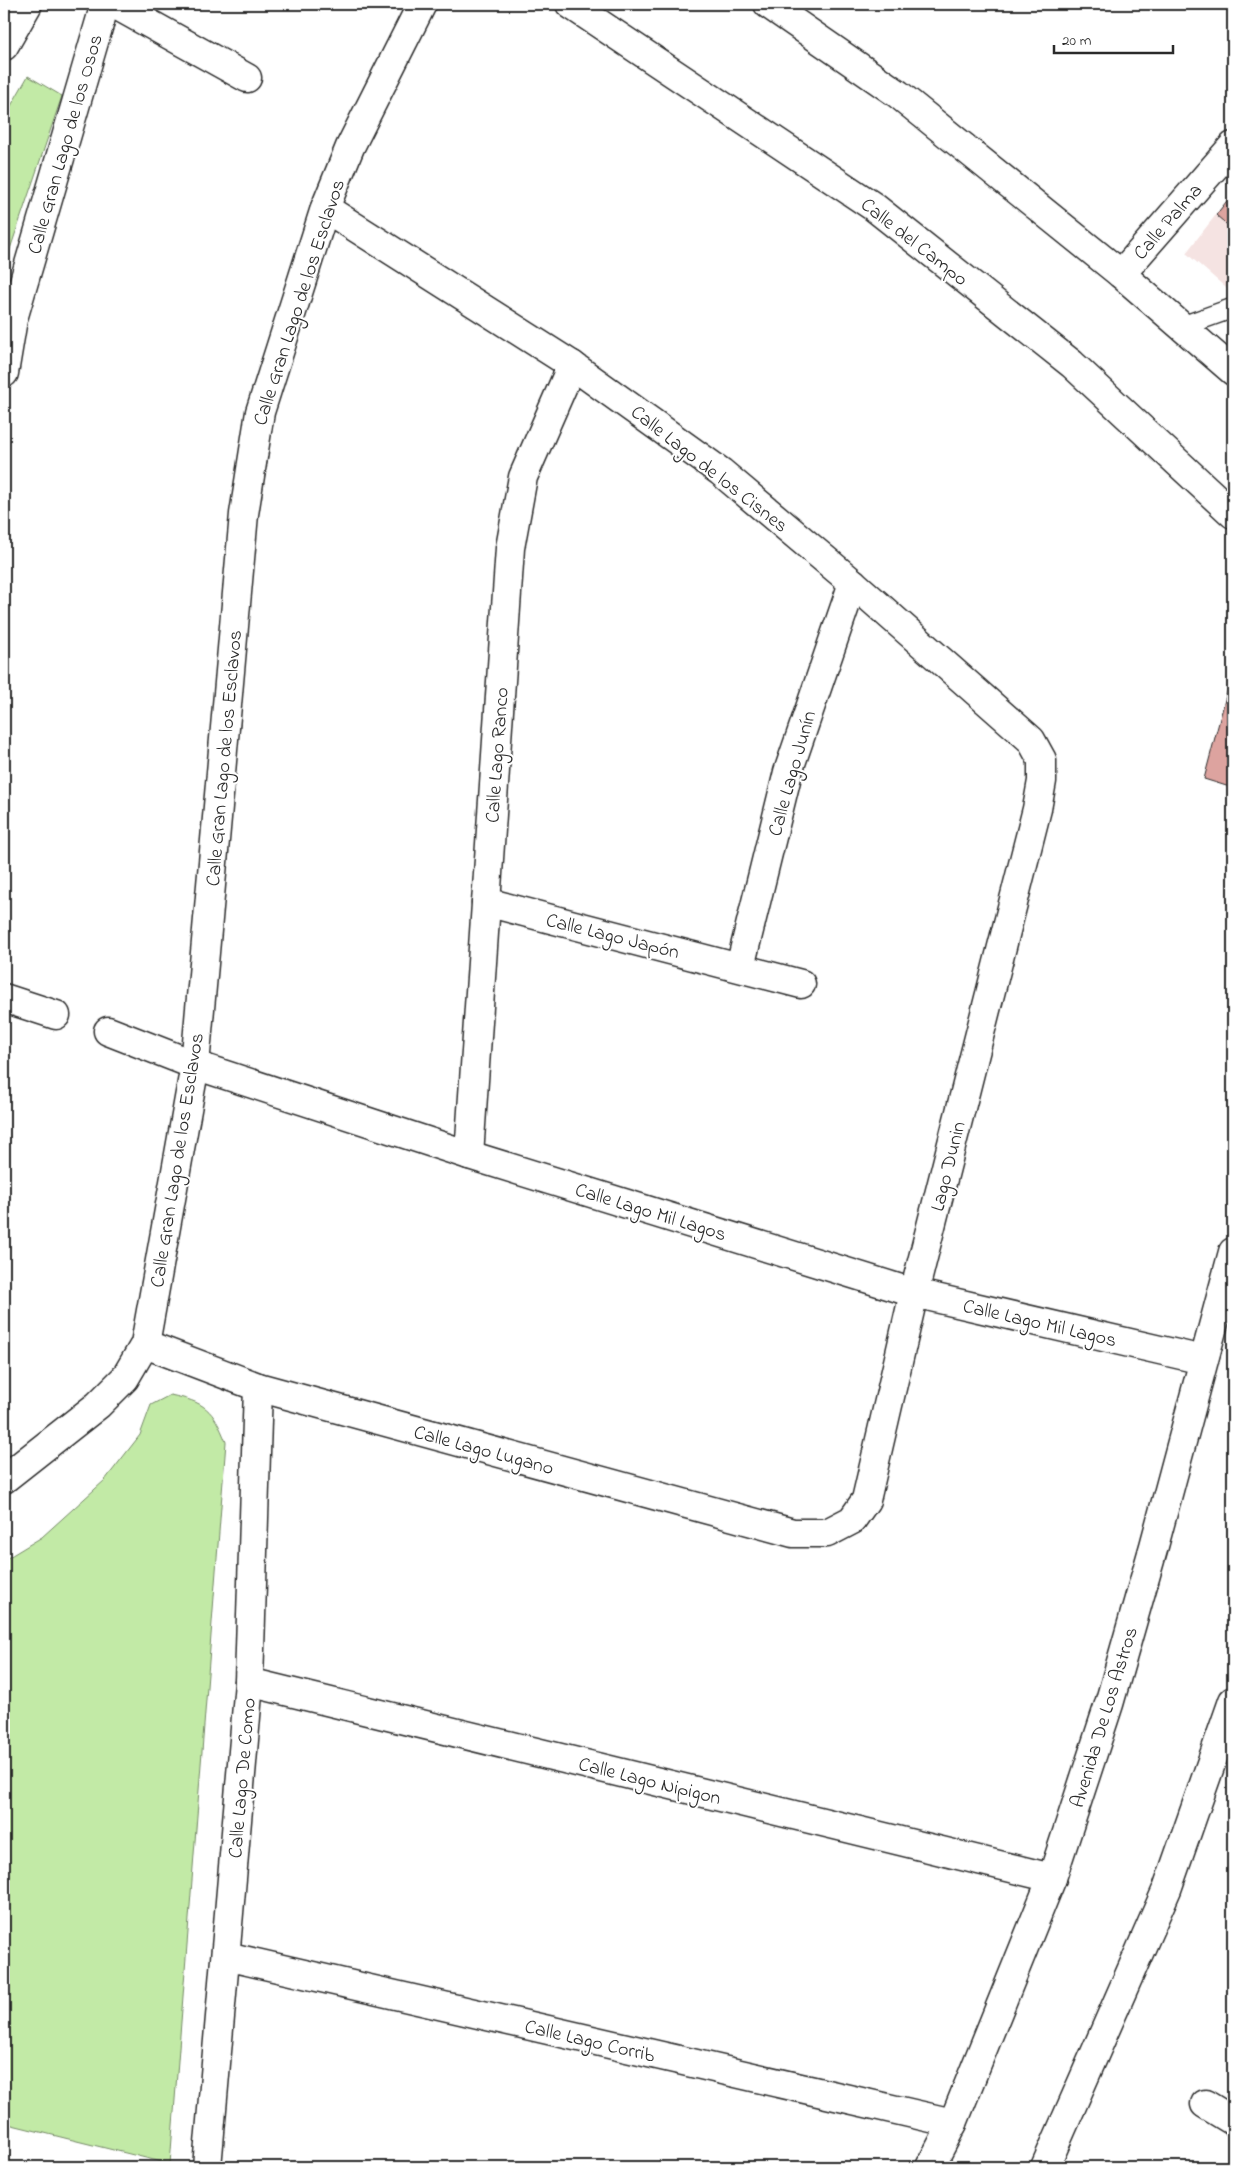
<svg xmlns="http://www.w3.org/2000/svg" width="1237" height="2171" viewBox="0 0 1237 2171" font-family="'Indie Flower',sans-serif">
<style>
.built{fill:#f5e3e2}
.green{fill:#c2eaa6;stroke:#768a68}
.building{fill:#dda39f;stroke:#2b2b2b}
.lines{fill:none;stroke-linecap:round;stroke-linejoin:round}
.lane-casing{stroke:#2b2b2b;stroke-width:22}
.street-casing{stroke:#2b2b2b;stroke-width:31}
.secondary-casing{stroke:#2b2b2b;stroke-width:31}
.lane{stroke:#fff;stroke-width:19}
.street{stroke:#fff;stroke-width:28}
.secondary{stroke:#fff;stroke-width:28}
.labels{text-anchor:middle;stroke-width:4;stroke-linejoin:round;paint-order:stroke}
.street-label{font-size:20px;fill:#2b2b2b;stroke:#fff}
</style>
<rect width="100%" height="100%" fill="#fff"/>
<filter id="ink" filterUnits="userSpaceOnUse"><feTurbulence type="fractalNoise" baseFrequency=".02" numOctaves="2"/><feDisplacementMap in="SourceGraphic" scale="10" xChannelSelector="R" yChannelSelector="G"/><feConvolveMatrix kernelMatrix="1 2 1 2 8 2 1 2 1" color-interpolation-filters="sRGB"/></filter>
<g filter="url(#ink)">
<path class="built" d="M1233 193V294L1186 253Z"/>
<g class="green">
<path d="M28 76 62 96 8 255 4 275V118Z"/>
<path d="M170 1395C205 1402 213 1409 226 1442L170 2164 4 2123V1560L42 1537 105 1480 140 1435 151 1405Z"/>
</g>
<g class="building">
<path d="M1233 193V230L1216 215Z"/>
<path d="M1232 673H1233V788L1204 779Z"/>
</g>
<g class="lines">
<defs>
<path id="lane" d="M1180 327 1233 308"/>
<g id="street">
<path d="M114 4 247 78"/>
<path d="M570 4 874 207 1072 364 1233 514"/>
<path d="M768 4 898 94 1121 274 1233 371"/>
<path d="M4 46 28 4"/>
<path d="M1121 274 1233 146"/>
<path d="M4 373 13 319 105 4"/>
<path d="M486 902 801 984"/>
<path d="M740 967 788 772 853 583"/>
<path d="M4 998 56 1015"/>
<path d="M108 1031 195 1065 469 1155 914 1293 1203 1360"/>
<path d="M469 1155 510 548 523 477 572 365"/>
<path d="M145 1344 258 1387 793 1533H827L852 1520 866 1500 914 1293 1037 809 1042 781V760L1031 740 853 583 721 472 572 365 325 208"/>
<path d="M4 1479 98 1405 125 1378 145 1344 195 1065 244 514 260 412 325 208 350 147 422 4"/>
<path d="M249 1682 1052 1878"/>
<path d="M226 1956 953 2123"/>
<path d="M1205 2104 1233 2121"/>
<path d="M207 2167 249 1682 258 1387"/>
</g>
<g id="secondary">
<path d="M930 2167 953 2123 1052 1878 1109 1704 1154 1546 1233 1252"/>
<path d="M1045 2167 1167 1889 1233 1701"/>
</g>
</defs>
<use href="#lane" class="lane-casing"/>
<use href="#street" class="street-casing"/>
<use href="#secondary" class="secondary-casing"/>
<use href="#lane" class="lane"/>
<use href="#street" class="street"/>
<use href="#secondary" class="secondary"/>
</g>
</g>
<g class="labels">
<g class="street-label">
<text transform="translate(64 144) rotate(-74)" y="7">Calle Gran Lago de los Osos</text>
<text transform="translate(1167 221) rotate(-49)" y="7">Calle Palma</text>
<text transform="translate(915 241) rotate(38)" y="7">Calle del Campo</text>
<text transform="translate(298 302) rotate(-72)" y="7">Calle Gran Lago de los Esclavos</text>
<text transform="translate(710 468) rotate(38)" y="7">Calle Lago de los Cisnes</text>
<text transform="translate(496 755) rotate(-86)" y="7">Calle Lago Ranco</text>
<text transform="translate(223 758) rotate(-85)" y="7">Calle Gran Lago de los Esclavos</text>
<text transform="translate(791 773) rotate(-74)" y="7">Calle Lago Junín</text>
<text transform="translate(613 935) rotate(14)" y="7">Calle Lago Japón</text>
<text transform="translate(176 1160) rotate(-81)" y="7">Calle Gran Lago de los Esclavos</text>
<text transform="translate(947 1166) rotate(-76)" y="7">Lago Dunin</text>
<text transform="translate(651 1211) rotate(17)" y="7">Calle Lago Mil Lagos</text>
<text transform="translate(1040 1322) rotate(13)" y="7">Calle Lago Mil Lagos</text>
<text transform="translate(484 1449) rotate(15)" y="7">Calle Lago Lugano</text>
<text transform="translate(1103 1717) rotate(-73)" y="7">Avenida De Los Astros</text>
<text transform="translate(241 1778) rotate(-85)" y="7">Calle Lago De Como</text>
<text transform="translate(650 1780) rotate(14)" y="7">Calle Lago Nipigon</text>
<text transform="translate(590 2040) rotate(13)" y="7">Calle Lago Corrib</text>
</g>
</g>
<rect width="1237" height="2171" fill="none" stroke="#fff" stroke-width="20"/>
<rect x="10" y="10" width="1217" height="2151" fill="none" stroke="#2b2b2b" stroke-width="2" filter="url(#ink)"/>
<path d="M1054 45v8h119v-8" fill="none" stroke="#2b2b2b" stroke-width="2.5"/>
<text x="1062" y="45" font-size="15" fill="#2b2b2b" stroke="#ffffff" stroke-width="4" paint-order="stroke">20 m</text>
</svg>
